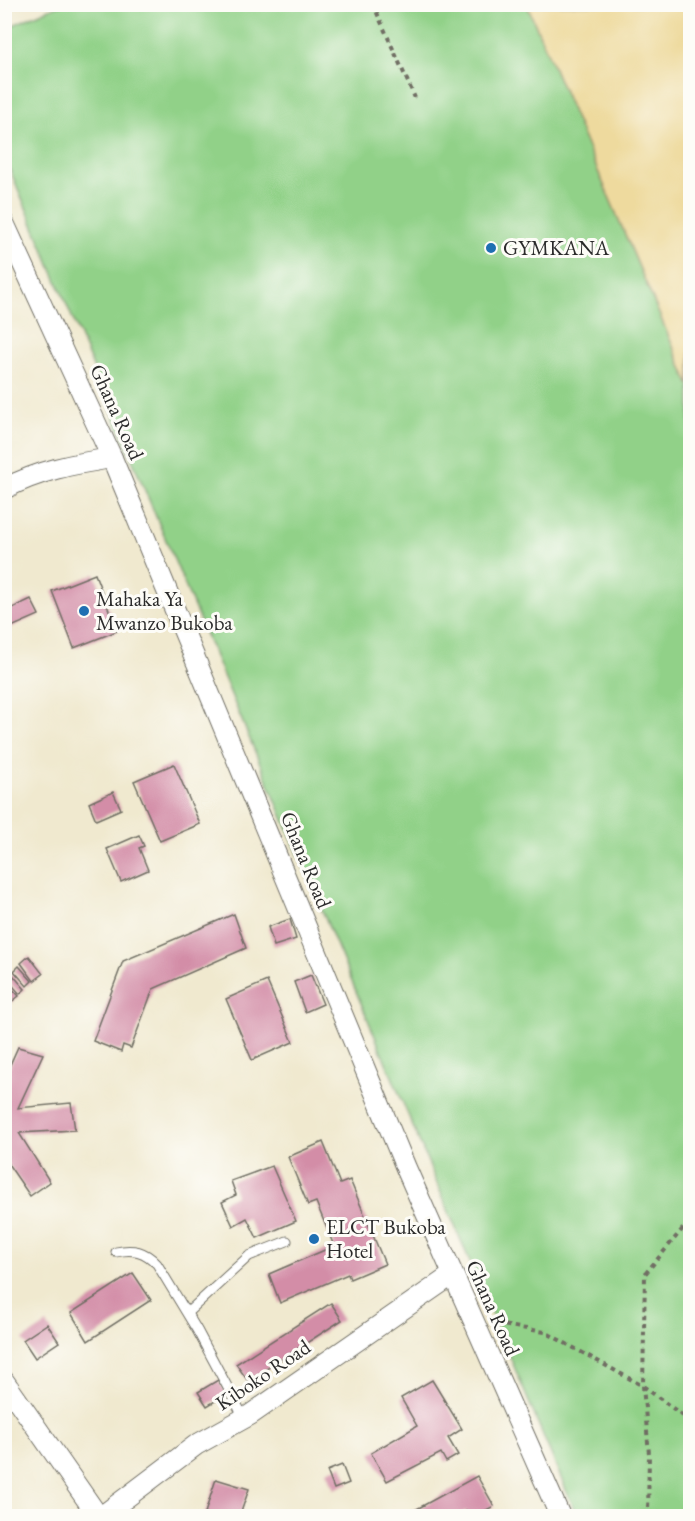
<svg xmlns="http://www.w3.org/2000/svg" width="695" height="1521" viewBox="0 0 695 1521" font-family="'EB Garamond',serif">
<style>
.green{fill:#91d188;stroke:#5e7e5a;stroke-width:1.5}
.sand{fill:#eeda9e;stroke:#8c8264;stroke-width:1.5}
.building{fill:#d38da7}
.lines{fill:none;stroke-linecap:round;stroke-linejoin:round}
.lane-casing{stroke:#706e64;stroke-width:11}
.street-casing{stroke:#706e64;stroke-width:22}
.path{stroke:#706e64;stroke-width:4;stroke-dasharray:4.5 4.5;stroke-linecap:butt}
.lane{stroke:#fff;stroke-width:9}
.street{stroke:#fff;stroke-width:20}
.poi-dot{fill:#1f6fb2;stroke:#fdfcf7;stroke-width:2}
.labels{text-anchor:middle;stroke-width:6;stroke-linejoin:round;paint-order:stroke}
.poi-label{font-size:21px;fill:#2b2b2b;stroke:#fdfcf7;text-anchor:start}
.street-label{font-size:21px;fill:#2b2b2b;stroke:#fdfcf7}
</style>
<rect width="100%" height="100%" fill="#fdfcf7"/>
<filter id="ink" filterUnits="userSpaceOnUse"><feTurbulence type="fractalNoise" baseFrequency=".0167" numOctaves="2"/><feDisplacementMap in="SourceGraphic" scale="12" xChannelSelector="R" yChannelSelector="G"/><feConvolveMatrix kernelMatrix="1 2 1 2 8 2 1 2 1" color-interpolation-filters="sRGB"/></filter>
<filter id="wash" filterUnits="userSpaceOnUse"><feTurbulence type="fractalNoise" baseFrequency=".008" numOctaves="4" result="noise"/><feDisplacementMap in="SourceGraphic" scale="24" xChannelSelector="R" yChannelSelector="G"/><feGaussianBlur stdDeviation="1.35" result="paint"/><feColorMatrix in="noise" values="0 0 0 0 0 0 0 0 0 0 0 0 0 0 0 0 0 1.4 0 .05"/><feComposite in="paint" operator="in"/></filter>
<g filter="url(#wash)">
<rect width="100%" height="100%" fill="#f0e9cf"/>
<path class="green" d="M61 4 527 5 690 386V1516H577L5 158 4 29Z"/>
<path class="sand" d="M527 5H690V386Z"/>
<g id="blocks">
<g class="building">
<path d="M95 574 117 631 74 648 52 591Z"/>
<path d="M31 599 39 615 7 629 4 612Z"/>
<path d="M174 764 200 824 160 841 134 781Z"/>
<path d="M113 792 121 809 96 820 89 803Z"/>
<path d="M139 835 144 846 139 848 148 870 121 882 107 849Z"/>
<path d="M234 914 246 948 153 989 131 1048 123 1045 121 1052 93 1041 123 961Z"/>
<path d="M290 919 296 939 274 946 268 927Z"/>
<path d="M29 956 43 974 34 981 21 963Z"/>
<path d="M19 966 32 981 27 986 14 971Z"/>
<path d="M12 974 25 989 20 994 6 978Z"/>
<path d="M311 975 323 1004 305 1012 294 982Z"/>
<path d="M4 980 19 996 4 1008Z"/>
<path d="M267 981 293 1042 252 1060 226 999Z"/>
<path d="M18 1047 43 1054 18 1108 71 1103 75 1130 19 1133 50 1182 30 1196 4 1158V1078Z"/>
<path d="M323 1142 340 1184 350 1180 385 1264 350 1279 348 1274 280 1303 269 1274 334 1246 316 1202 308 1205 288 1157Z"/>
<path d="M272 1166 296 1221 257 1238 247 1218 233 1226 222 1202 236 1195 231 1181Z"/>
<path d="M133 1273 151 1300 88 1341 71 1313Z"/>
<path d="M331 1303 342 1320 248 1381 236 1364Z"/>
<path d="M47 1324 59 1342 35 1358 23 1340Z"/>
<path d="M218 1380 227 1394 207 1406 198 1392Z"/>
<path d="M432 1380 462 1429 448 1438 458 1455 446 1462 441 1453 387 1481 371 1453 417 1426 401 1398Z"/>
<path d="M342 1465 349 1483 334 1489 327 1471Z"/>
<path d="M477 1476 494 1506 475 1516H469L466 1511 457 1516H404Z"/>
<path d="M216 1479 249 1489 241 1512 253 1516H204Z"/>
</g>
</g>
</g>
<g filter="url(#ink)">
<use href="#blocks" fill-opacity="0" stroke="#706e64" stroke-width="1.5"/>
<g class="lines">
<defs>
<g id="lane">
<path d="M116 1252C133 1248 145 1251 157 1264L197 1330 244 1418"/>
<path d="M188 1312 249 1256 287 1241"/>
</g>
<g id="street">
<path d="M4 223 112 458 406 1168 560 1516"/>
<path d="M4 489C40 470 73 464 112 458"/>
<path d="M4 1381 98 1516"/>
<path d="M102 1516 196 1445 250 1415 452 1275"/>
</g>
</defs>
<use href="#lane" class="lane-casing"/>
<use href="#street" class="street-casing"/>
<g class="path">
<path d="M373 4 415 98"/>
<path d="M496 1324 545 1332 643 1386 690 1421"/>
<path d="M648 1516 649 1454 643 1386 645 1274 690 1220"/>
</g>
<use href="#lane" class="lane"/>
<use href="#street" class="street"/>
</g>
</g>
<g class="poi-dot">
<circle cx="491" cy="248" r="6"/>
<circle cx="84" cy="611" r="6"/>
<circle cx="314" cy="1239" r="6"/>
</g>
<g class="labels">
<g class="poi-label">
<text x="503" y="255">GYMKANA</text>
<text x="96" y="606">Mahaka Ya<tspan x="96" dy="24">Mwanzo Bukoba</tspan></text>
<text x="326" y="1234">ELCT Bukoba<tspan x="326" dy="24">Hotel</tspan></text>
</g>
<g class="street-label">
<text transform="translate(117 412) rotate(66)" y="7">Ghana Road</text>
<text transform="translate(306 860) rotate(68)" y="7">Ghana Road</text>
<text transform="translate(493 1308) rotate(66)" y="7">Ghana Road</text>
<text transform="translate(263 1375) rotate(-34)" y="7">Kiboko Road</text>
</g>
</g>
<rect width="695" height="1521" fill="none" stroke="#fdfcf7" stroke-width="24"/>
</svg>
